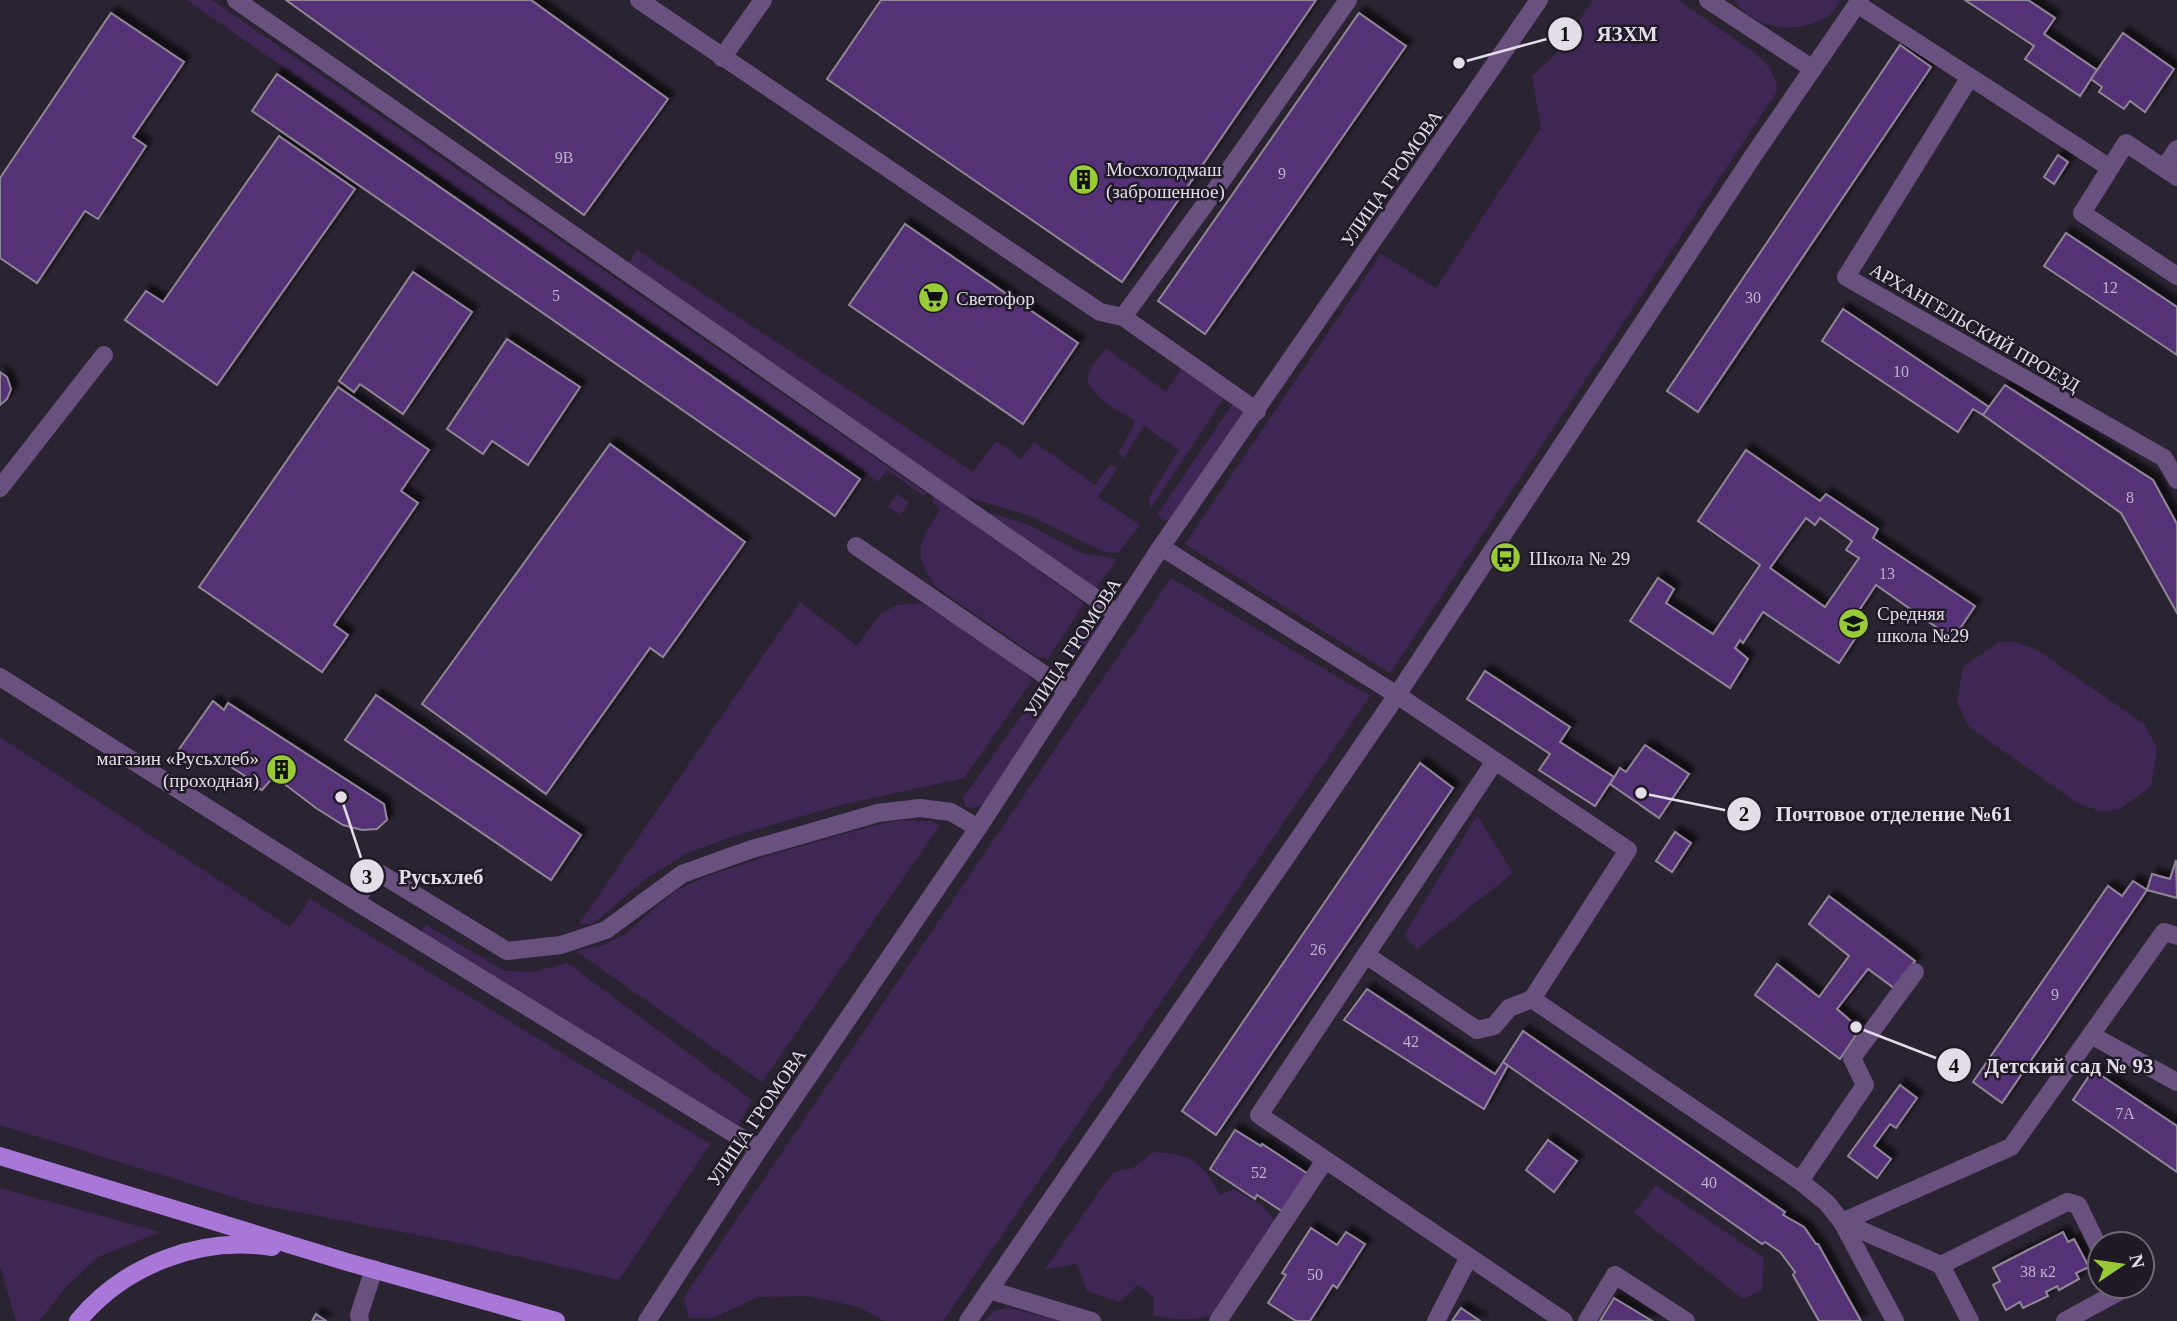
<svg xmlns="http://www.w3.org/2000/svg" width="2177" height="1321" viewBox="0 0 2177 1321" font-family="'Times New Roman',serif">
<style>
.green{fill:#3f2755}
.building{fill:#553174;stroke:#8f8798;stroke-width:2;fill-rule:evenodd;filter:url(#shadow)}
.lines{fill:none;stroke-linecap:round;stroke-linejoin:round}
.minor{stroke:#68507f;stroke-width:18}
.major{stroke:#a977d8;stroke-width:18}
.labels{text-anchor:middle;stroke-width:5;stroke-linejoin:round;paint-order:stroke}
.number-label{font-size:16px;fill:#bfb2ca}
.poi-label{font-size:19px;fill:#e2dde7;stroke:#201a27;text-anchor:start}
.street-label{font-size:19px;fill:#e2dde7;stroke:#201a27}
.leader{fill:none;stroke:#e2dde7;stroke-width:2.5}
.callout-dot{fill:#e2dde7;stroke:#201a27;stroke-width:2.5}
.mark-label{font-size:21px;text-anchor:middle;font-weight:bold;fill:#111}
.callout-label{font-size:21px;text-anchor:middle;font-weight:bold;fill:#e2dde7;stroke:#201a27;stroke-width:5;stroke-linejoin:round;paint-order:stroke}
</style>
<defs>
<filter id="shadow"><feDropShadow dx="6" dy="-6" stdDeviation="2" flood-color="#0009"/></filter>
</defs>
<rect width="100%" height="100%" fill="#2a2331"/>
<g class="green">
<path d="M187 0H212L926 493 924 496 887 470 878 482Z"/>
<path d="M1593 0H1678L1755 53 1770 68 1777 85 1776 93 1390 673 1185 544 1381 254 1436 288 1541 128 1532 76 1554 56Z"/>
<path d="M1734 0H1841C1837 5 1833 13 1827 17 1795 35 1756 30 1734 0Z"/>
<path d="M637 250 973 472 996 441 1021 459 1034 442 1095 485 1110 464 1117 469 1098 497 1140 525 1118 553 1104 552 1028 515 954 493 629 263Z"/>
<path d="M1106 348 1166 392 1184 365 1225 396 1151 508 1149 505 1150 496 1179 450 1144 426 1124 458 1118 453 1134 426V420C1121 412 1084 393 1088 376 1090 366 1100 356 1106 348Z"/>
<path d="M1232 405 1248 415 1172 520H1163L1157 515Z"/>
<path d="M897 494 909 503 900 515 888 507Z"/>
<path d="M935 497 1084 603 1048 659 1037 657 936 587C911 552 919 543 940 510L932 502Z"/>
<path d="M981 510 1029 525 1082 553 1117 559 1094 591Z"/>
<path d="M1171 578 1370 696 943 1321H884L859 1307 809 1296 758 1297 713 1318H689L684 1297Z"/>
<path d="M800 602 857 646 880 614 897 605 921 603 1005 656 1025 671 1032 681 964 778 841 805 734 836 687 853 647 878 593 924H579Z"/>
<path d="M1092 609 1096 614 1099 628C1090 644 1081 656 1060 656Z"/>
<path d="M1999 642H2016L2037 650 2144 724 2157 748 2151 787 2118 810 2101 811 2079 804 1969 727 1957 702 1963 667Z"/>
<path d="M1038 692V720L990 801 974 808 966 807 963 798Z"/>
<path d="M0 737 290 927 310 899 710 1144 619 1280 464 1244 256 1204 0 1125Z"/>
<path d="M1477 815 1513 873 1417 949 1404 935Z"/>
<path d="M902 820 930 821 940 825 762 1082 576 951 604 945 625 934 675 891 708 876 773 854 872 826Z"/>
<path d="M426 925 505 971 532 972 567 963 752 1100 738 1125 420 934Z"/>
<path d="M1154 1152C1194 1155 1200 1160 1220 1195L1234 1189 1261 1205 1276 1222 1218 1313C1197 1321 1174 1321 1153 1315L1154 1298 1138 1285 1119 1302 1087 1291 1077 1264 1045 1269 1113 1172 1133 1168Z"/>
<path d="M1656 1185 1764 1258 1762 1290 1743 1299 1634 1213Z"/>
<path d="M0 1188 160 1232 98 1257 66 1287 39 1321H16L0 1266Z"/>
<path d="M1009 1308 1064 1321H984L994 1311Z"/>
</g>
<g class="building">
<path d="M286 0H531L668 99 584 215Z"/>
<path d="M881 0H1316L1122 282 827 79Z"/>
<path d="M1965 0H2028L2055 18 2044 34 2097 70 2080 96 2025 59 2034 46Z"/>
<path d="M111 13 184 62 133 137 146 146 98 219 85 211 37 283 0 258V178Z"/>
<path d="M1359 13 1406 46 1205 334 1158 301Z"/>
<path d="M2123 33 2174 69 2145 112 2130 101 2124 109 2099 92 2102 87 2091 79Z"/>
<path d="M1900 45 1931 67 1698 412 1667 391Z"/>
<path d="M277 74 860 479 835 516 252 111Z"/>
<path d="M279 136 355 189 217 385 125 320 146 291 163 302Z"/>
<path d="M2058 155 2068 162 2054 184 2044 177Z"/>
<path d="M905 224 1078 343 1023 424 849 305Z"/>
<path d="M2066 233 2177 307V355L2044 266Z"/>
<path d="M413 272 472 312 403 414 360 384 354 392 339 381Z"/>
<path d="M1843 309 1989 407 1983 415 1973 409 1958 432 1822 341Z"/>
<path d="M507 339 580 387 528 465 492 441 483 454 447 429Z"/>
<path d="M0 372 7 377 11 389 7 399 0 405Z"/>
<path d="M2005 385 2153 480 2177 524V613L2121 513 1983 415Z"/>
<path d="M338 387 429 450 401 491 418 503 334 625 348 635 322 672 199 587Z"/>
<path d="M610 444 745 542 663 657 650 648 546 794 422 704Z"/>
<path d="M1746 450 1820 501 1826 494 1878 529 1873 538 1975 606 1953 639 1876 585 1850 624 1860 631 1839 663 1763 612 1743 643 1740 640 1735 648 1748 659 1730 688 1630 621 1658 578 1674 589 1666 603 1713 634 1760 565 1698 521ZM1806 518 1815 525 1820 518 1852 541 1846 550 1859 558 1825 607 1770 568Z"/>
<path d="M1485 671 1570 727 1560 742 1614 777 1595 806 1539 770 1550 754 1467 699Z"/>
<path d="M376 695 581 835 551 880 345 740Z"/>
<path d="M213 701 224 710 228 703 384 804 387 820 377 829 362 830 343 825 316 808 274 776 262 790 240 781 245 776 223 762H184L175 755Z"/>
<path d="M1645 745 1689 774 1659 818 1610 784 1620 768 1626 772Z"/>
<path d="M1420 763 1453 788 1216 1135 1182 1111Z"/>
<path d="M1675 832 1691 843 1672 872 1656 861Z"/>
<path d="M2176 860 2177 898 2147 890 2152 874 2170 879Z"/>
<path d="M2133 881 2147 890 2002 1103 1973 1082 2108 886 2122 896Z"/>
<path d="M1829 896 1915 961 1894 988 1868 969 1837 1009 1860 1029 1840 1059 1755 995 1777 964 1819 997 1849 956 1809 924Z"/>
<path d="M1367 989 1495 1074 1503 1062 1508 1065 1484 1109 1344 1020Z"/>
<path d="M1523 1031 1785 1212 1783 1215 1804 1227 1816 1244H1818L1861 1321H1819L1793 1275 1795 1272 1780 1252 1765 1242 1762 1244 1503 1062Z"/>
<path d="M2093 1070 2177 1126V1172L2073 1100Z"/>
<path d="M1900 1085 1917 1098 1896 1128 1890 1124 1874 1146 1891 1159 1877 1178 1848 1156Z"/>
<path d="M1235 1130 1261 1146 1262 1144 1308 1174 1288 1215 1257 1195 1255 1199 1210 1169Z"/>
<path d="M1548 1140 1577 1161 1554 1192 1526 1170Z"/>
<path d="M1311 1228 1337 1245 1346 1232 1365 1244 1337 1288 1333 1285 1310 1321H1296L1268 1303 1286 1275 1282 1273Z"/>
<path d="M2063 1232 2068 1242 2074 1239 2089 1267 2076 1273 2079 1279 2059 1290 2057 1286 2046 1292 2048 1296 2023 1308 2020 1302 2006 1310 1993 1285 2000 1281 1993 1268Z"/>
<path d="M1614 1298 1652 1321H1600Z"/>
<path d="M1461 1308 1480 1321H1452Z"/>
<path d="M316 1314 326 1321H312Z"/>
</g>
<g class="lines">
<g class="minor">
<path d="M236 0 1118 614"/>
<path d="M639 0 1100 312 1123 317 1257 411"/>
<path d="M1708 0 1813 69"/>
<path d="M1857 4 1970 77 1846 277 2164 458 2177 480"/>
<path d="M722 58 763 0"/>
<path d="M1970 77 2110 168"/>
<path d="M2164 168 2177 149"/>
<path d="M2177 177 2126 143 2082 213 2177 276"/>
<path d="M1123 317 1211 196 1348 0"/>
<path d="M0 488 104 355"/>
<path d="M856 546 1068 691"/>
<path d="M1161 547 1397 695 1628 850 1532 999"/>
<path d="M0 677 355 901 759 1149"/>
<path d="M1495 761 1259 1115 1564 1321"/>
<path d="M355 901 376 871 507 951 561 945 606 930 682 874 749 850 878 813 920 808 951 812 978 828"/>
<path d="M1366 955 1477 1030 1494 1026 1509 1008 1532 999 1800 1181 1827 1203 1842 1222 1895 1321"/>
<path d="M2091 1035 2177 1082"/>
<path d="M1800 1181 1865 1085 1852 1058 1915 972"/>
<path d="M1842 1222 2011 1147 2164 932 2177 936"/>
<path d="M1842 1222 1941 1265"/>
<path d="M989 1290 1092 1321"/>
<path d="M360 1321 359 1315 374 1269"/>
<path d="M647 1321 759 1149 978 828 1161 547 1539 0"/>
<path d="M968 1321 1397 695 1755 153 1860 0"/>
<path d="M1218 1321 1325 1160"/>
<path d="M1436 1321 1469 1257"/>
<path d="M1587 1321 1615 1275 1686 1321"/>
<path d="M1970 1321 1941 1265 2067 1202 2078 1205 2100 1250"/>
<path d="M2065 1321 2120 1291 2117 1286"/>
</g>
<g class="major">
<path d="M0 1156 347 1262 556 1321"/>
<path d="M78 1321C124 1265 200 1236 272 1247"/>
</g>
</g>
<defs>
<symbol id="building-disc" viewBox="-11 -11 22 22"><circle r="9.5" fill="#99cb36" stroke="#201a27"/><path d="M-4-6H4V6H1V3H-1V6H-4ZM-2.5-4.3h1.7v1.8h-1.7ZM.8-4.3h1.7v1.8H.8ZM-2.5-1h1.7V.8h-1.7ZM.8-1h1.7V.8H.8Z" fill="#111"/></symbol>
<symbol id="supermarket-disc" viewBox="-11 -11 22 22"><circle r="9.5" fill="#99cb36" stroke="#201a27"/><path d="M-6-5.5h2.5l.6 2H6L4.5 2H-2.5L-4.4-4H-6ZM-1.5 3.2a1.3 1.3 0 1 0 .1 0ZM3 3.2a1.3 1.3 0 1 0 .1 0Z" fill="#111"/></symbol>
<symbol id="bus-disc" viewBox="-11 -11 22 22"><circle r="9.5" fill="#99cb36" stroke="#201a27"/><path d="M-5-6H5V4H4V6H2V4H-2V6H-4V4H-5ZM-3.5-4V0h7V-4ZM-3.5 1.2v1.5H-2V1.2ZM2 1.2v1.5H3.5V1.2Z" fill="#111"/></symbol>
<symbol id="school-disc" viewBox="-11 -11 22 22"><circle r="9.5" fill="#99cb36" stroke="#201a27"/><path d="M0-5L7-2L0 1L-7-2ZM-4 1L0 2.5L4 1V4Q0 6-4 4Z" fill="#111"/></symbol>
</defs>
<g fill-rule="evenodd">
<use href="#building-disc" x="1066" y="162" width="35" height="35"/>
<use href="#supermarket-disc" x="916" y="280" width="35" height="35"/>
<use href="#bus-disc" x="1488" y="540" width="35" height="35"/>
<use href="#school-disc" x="1836" y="606" width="35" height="35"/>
<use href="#building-disc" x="264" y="752" width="35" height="35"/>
</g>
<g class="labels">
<g class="number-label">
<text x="564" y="163">9В</text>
<text x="1282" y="179">9</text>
<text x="2110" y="293">12</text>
<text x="556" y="301">5</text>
<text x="1753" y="303">30</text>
<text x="1901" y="377">10</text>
<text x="2130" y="503">8</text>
<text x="1887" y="579">13</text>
<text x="1318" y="955">26</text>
<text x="2055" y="1000">9</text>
<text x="1411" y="1047">42</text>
<text x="2125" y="1119">7А</text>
<text x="1259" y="1178">52</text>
<text x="1709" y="1188">40</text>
<text x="2038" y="1277">38 к2</text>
<text x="1315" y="1280">50</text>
</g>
<g class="poi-label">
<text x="1106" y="176">Мосхолодмаш<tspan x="1106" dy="22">(заброшенное)</tspan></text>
<text x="956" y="305">Светофор</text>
<text x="1529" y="565">Школа № 29</text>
<text x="1877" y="620">Средняя<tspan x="1877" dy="22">школа №29</tspan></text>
<text x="259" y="765" text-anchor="end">магазин «Русьхлеб»<tspan x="259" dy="22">(проходная)</tspan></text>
</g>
<g class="street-label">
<text transform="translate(1391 178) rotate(-55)" y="7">УЛИЦА ГРОМОВА</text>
<text transform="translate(1975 327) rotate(30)" y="7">АРХАНГЕЛЬСКИЙ ПРОЕЗД</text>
<text transform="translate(1072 647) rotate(-57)" y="7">УЛИЦА ГРОМОВА</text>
<text transform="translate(756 1117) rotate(-56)" y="7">УЛИЦА ГРОМОВА</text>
</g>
</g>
<path class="leader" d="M1459 63L1565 34M1641 793L1744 814M341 797L367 876M1856 1027L1954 1065"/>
<g class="callout-dot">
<circle cx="1459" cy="63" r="7"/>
<circle cx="1641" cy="793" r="7"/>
<circle cx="341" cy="797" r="7"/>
<circle cx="1856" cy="1027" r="7"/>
<circle cx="1565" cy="34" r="18"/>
<circle cx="1744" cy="814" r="18"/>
<circle cx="367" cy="876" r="18"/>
<circle cx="1954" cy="1065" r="18"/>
</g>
<g class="mark-label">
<text x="1565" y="41">1</text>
<text x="1744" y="821">2</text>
<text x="367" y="884">3</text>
<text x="1954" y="1073">4</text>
</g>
<g class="callout-label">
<text x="1627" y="41">ЯЗХМ</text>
<text x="1894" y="821">Почтовое отделение №61</text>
<text x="441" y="884">Русьхлеб</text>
<text x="2069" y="1073">Детский сад № 93</text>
</g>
<g transform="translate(2121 1265) rotate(77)"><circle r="33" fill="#201a27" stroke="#6e6874" stroke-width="2"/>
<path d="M0-5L12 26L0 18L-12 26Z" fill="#99cb36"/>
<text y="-10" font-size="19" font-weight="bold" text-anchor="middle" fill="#e2dde7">N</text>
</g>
</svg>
